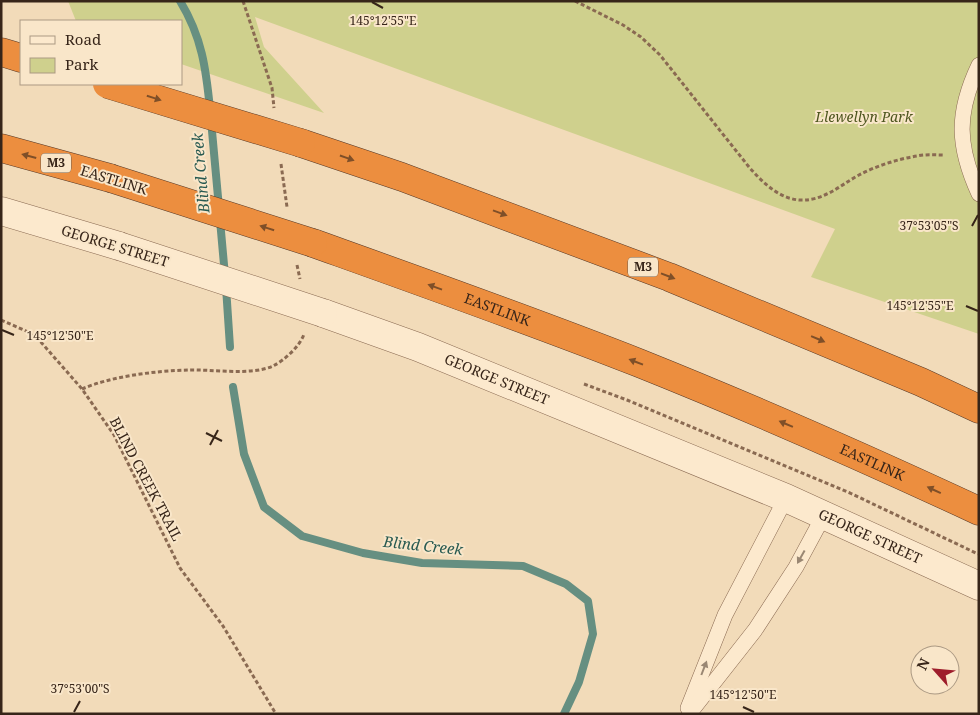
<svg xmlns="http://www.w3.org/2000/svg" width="980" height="715" viewBox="0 0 980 715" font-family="'Noto Serif',serif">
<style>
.green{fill:#cfd08d}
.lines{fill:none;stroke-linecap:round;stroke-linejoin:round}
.stream{stroke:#668f81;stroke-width:8}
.service-casing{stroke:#8a6a52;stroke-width:16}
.minor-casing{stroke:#8a6a52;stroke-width:29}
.motorway-casing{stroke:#563928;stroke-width:29}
.path{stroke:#8a6a52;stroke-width:3;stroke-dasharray:4 2.5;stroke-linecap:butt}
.service{stroke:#fce9cd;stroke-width:15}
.minor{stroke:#fce9cd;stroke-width:28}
.motorway{stroke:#ec8e3f;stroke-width:28}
.minor-bridge-casing{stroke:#8a6a52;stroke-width:29;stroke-linecap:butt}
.motorway-bridge-casing{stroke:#563928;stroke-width:29;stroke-linecap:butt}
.minor-bridge{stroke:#fce9cd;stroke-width:28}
.motorway-bridge{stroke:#ec8e3f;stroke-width:28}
.oneway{fill:#7f4f28}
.oneway2{fill:#9a8773}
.ticks{fill:none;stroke:#372519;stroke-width:2}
.labels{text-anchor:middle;stroke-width:4;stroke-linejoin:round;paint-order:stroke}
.shield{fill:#f9e6c9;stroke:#715f4e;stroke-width:1}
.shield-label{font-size:12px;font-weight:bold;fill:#372519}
.park-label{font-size:14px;font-style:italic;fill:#4d551e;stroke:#f9e6c9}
.street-label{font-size:14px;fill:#372519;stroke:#f9e6c9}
.water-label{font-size:15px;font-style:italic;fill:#275950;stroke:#f9e6c9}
.ticks-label{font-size:12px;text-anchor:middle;fill:#372519;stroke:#f9e6c9;stroke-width:4;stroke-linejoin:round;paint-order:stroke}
</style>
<rect width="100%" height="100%" fill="#f2dbb9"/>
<path class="green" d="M68 1H979V334L811 277 835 229 255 17 264 47 324 113 181 64V21H76Z"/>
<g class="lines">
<g class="stream">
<path d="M180 1C202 37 206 69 210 109"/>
<path d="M211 120 219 208"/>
<path d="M220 220 225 276"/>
<path d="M226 287 230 347"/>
<path d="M233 387 244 454 264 507 302 536 363 553 422 563 523 566 566 584 588 601 593 634 579 682 564 714"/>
</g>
<defs>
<g id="service">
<path d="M979 65C956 113 957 146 979 194"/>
<path d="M688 708 725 615 786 498"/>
<path d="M689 714 755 630 796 567 824 515"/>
</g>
<g id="minor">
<path d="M1 211 119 246"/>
<path id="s1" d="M323 313 418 347 786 498 979 586"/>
</g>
<g id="motorway">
<path d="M1 52 21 58"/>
<path d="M301 143 402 177 669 277 921 382 979 409"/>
<path d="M1 148 110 178"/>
<path id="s2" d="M313 243C422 282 532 321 639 363 754 409 867 459 979 511"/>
</g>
</defs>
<use href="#service" class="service-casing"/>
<use href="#minor" class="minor-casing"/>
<use href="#motorway" class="motorway-casing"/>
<g class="path">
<path d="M243 1 272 88 274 108"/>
<path d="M575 1 623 25 641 37 660 55 749 167C771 192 794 211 829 193 839 188 848 181 859 175 876 166 898 159 917 156 926 154 936 155 945 155"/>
<path d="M281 164 287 207"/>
<path d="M297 265 300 279"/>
<path d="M1 320 26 331 40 341 82 389 114 435 180 568 223 626 276 714"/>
<path d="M584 384 627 400 850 493 978 554"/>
<path d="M82 389C112 376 155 371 188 370 212 369 250 376 273 366 285 360 300 346 304 334"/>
</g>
<use href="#service" class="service"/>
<use href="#minor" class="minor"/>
<use href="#motorway" class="motorway"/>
<defs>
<path id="minor-bridge" d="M119 246 323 313"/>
<g id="motorway-bridge">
<path d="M107 84 301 143"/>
<path d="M110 178 313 243"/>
</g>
</defs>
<use href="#minor-bridge" class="minor-bridge-casing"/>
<use href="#motorway-bridge" class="motorway-bridge-casing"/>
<use href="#minor-bridge" class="minor-bridge"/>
<use href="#motorway-bridge" class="motorway-bridge"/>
</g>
<defs><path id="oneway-solid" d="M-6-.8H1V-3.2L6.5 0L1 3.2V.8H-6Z" transform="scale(1.25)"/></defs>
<g class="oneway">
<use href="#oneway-solid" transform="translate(154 98) rotate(17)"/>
<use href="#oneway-solid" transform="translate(29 156) rotate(-165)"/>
<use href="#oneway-solid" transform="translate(347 158) rotate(19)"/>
<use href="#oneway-solid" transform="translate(500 213) rotate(20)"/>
<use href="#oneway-solid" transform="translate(267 228) rotate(-162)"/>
<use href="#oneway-solid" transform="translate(668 276) rotate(21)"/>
<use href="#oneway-solid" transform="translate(435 287) rotate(-160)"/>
<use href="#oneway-solid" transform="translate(818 339) rotate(23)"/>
<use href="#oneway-solid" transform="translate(636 362) rotate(-159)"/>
<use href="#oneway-solid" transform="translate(786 424) rotate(-157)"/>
<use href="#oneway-solid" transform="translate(934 490) rotate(-155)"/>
</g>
<g class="oneway2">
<use href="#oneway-solid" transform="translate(801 557) rotate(119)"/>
<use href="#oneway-solid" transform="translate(704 668) rotate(-69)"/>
</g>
<path class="ticks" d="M372 2 383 8M972 226 978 215M966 306 978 311M2 330 14 335M206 433 222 441M210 445 218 430M743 707 754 712M74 712 80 701"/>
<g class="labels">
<g class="shield">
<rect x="41" y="153.5" width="30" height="19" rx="4"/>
<rect x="628" y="257.5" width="30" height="19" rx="4"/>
</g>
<g class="shield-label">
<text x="56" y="167">M3</text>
<text x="643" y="271">M3</text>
</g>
<g class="park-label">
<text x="864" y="122">Llewellyn Park</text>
</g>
<g class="street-label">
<text transform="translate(114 180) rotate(17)" y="5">EASTLINK</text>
<text transform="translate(115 246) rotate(17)" y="5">GEORGE STREET</text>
<text dy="5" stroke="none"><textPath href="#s2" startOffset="196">EASTLINK</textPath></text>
<text dy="5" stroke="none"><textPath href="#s1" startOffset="186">GEORGE STREET</textPath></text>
<text dy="5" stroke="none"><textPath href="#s2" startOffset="601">EASTLINK</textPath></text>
<text transform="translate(146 479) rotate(62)" y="5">BLIND CREEK TRAIL</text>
<text dy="5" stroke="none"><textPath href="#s1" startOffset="591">GEORGE STREET</textPath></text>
</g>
<g class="water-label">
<text transform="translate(201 173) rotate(-95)" y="5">Blind Creek</text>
<text transform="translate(423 546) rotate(6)" y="5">Blind Creek</text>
</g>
</g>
<g class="ticks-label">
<text x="383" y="25">145°12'55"E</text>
<text x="929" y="230">37°53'05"S</text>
<text x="920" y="310">145°12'55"E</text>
<text x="60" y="340">145°12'50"E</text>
<text x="80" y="693">37°53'00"S</text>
<text x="743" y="699">145°12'50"E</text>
</g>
<rect width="980" height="715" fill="none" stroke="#372519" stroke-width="5"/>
<rect x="20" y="20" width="162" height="65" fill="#f9e6c9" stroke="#ab9983"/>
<rect x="30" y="36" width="25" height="8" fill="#fce9cd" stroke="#ab9983"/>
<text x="65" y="45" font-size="15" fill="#372519">Road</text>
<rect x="30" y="58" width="25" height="15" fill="#cfd08d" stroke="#ab9983"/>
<text x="65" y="70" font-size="15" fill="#372519">Park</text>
<g transform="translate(935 670) rotate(297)"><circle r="24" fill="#f9e6c9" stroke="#ab9983"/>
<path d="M0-4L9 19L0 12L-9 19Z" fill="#9e1d2b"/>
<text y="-8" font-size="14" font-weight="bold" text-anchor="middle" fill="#372519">N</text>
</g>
</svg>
